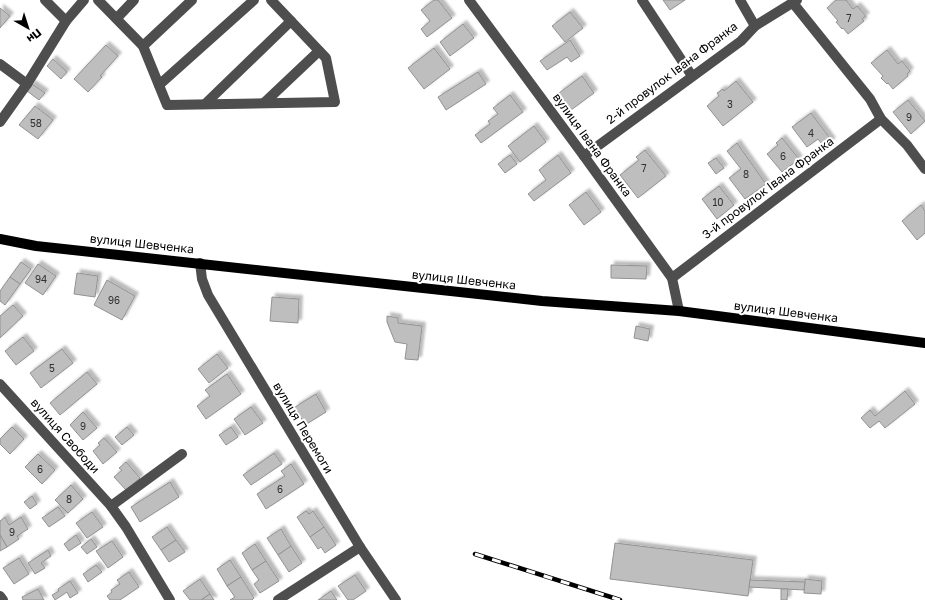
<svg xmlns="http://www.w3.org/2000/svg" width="925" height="600" viewBox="0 0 925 600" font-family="'Golos Text',sans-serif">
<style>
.building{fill:#bebebe;stroke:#929292;filter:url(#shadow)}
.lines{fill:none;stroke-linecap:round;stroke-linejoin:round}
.minor{stroke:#4e4e4e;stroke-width:10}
.major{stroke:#000;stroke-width:10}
.rail-casing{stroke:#000;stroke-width:4.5}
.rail{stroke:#fff;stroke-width:3;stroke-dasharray:9;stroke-linecap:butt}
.labels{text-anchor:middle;stroke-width:4;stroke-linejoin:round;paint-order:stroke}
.number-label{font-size:10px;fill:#303030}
.street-label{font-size:12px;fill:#000;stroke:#fff}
</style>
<defs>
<filter id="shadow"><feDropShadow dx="3.5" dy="-3.5" stdDeviation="1" flood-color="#0004"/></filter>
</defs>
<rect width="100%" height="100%" fill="#fff"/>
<g class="building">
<path d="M434 0H438L452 18 427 37 421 29 430 21 421 10Z"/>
<path d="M663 0H685L670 10Z"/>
<path d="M836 0H846L853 9 857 6 866 16 862 19 864 21 848 34 843 28 842 29 836 22 838 21 827 8Z"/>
<path d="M0 8 10 16 0 28Z"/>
<path d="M570 12 583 28 565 42 552 26Z"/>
<path d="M463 24 474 38 450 56 440 42Z"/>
<path d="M570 40 580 56 571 62 567 57 547 70 540 61Z"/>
<path d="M106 45 118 56 100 76 102 77 88 92 74 79Z"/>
<path d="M434 48 450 69 424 89 408 68Z"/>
<path d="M887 50 898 64 902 61 910 71 907 74 908 76 893 89 888 83 887 84 881 78 883 76 871 63Z"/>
<path d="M53 59 67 72 61 79 47 66Z"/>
<path d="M478 72 486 84 446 110 438 97Z"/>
<path d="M582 76 594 93 571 110 559 93Z"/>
<path d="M736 81 753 102 723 126 707 106 719 96 717 93 723 89 724 91Z"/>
<path d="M32 84 45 93 39 100 27 91Z"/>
<path d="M510 95 523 112 481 143 475 135 490 124 488 121 498 114 493 108Z"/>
<path d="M908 100 925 121 911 134 893 112Z"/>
<path d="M35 106 53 120 38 139 19 125Z"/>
<path d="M811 113 832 141 824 147 818 139 807 147 792 127Z"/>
<path d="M534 126 546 142 520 162 508 146Z"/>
<path d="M782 138 799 159 782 172 767 154 778 145 776 143Z"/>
<path d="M737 143 766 184 745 199 729 178 741 169 727 151Z"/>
<path d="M645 150 666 176 638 198 620 175 639 160 636 157Z"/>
<path d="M510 155 517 164 505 173 498 164Z"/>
<path d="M558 155 571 173 534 201 528 194 546 180 539 170Z"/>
<path d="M716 158 724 168 716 174 708 163Z"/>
<path d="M719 186 734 205 717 219 702 199Z"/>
<path d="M586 192 601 212 584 225 569 205Z"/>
<path d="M921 205 925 211V233L917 240 902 221Z"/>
<path d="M21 262 31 269 20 284 10 277Z"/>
<path d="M38 264 56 276 43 295 25 283Z"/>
<path d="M611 265 647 266 646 279 611 278Z"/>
<path d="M77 273 98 276 95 297 74 294Z"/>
<path d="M10 277 20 284 5 305 0 301V291Z"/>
<path d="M107 280 135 296 122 320 94 305Z"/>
<path d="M272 297 299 299 298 323 270 321Z"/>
<path d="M13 305 23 316 0 338V316Z"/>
<path d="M387 316 398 318V323L422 326 418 360 405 359 407 344 395 342 387 322Z"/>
<path d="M636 326 650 329 648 341 634 338Z"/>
<path d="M23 337 34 351 16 365 5 351Z"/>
<path d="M62 349 73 363 41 388 30 373Z"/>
<path d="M217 354 228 368 209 383 198 369Z"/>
<path d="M87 372 97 384 60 415 50 403Z"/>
<path d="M227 374 241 394 206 419 197 406 210 396 205 390Z"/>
<path d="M905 391 915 404 885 428 879 421 870 428 861 418 870 410 875 416Z"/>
<path d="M316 394 326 412 305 425 295 407Z"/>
<path d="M251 407 263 423 245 435 234 419Z"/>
<path d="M83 412 97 428 83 440 70 425Z"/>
<path d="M12 427 24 439 10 454 0 444V439Z"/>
<path d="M127 427 134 435 122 445 115 437Z"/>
<path d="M231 427 238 437 226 445 219 435Z"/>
<path d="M104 438 117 452 103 464 93 451 100 445 98 443Z"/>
<path d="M274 453 282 464 251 485 243 475Z"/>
<path d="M38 454 55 470 42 484 25 467Z"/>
<path d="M126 462 140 478 126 490 114 477 122 470 119 468Z"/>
<path d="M291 464 304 484 266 509 257 494 285 476 281 471Z"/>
<path d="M170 482 179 497 140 522 131 507Z"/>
<path d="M71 485 83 499 68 513 55 500Z"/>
<path d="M32 496 37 504 30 509 24 502Z"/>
<path d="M58 507 65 516 49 527 42 518Z"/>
<path d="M306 511 309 514 313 511 324 527 310 537 297 517Z"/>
<path d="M92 512 103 527 87 538 76 523Z"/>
<path d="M5 517 9 525 21 517 28 529 17 536 19 539 7 547 0 535V521Z"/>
<path d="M167 527 176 540 161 550 152 537Z"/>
<path d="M324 527 336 545 325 553 321 547 318 549 310 537Z"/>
<path d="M281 529 291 546 278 555 267 538Z"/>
<path d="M0 535 7 547 0 551Z"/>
<path d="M76 535 81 543 69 551 64 544Z"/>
<path d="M91 539 97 547 87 554 81 547Z"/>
<path d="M176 540 185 552 169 562 161 550Z"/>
<path d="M112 541 123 557 108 568 96 551Z"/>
<path d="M615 543 753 560 748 596 610 579Z"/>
<path d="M255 544 266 561 252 570 242 553Z"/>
<path d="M291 546 302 563 289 572 278 555Z"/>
<path d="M48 550 51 556 41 563 45 568 35 574 28 563Z"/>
<path d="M19 558 29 574 14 584 3 568Z"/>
<path d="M230 560 241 577 227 586 217 569Z"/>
<path d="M266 561 279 581 260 593 254 584 259 580 252 570Z"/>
<path d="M96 565 102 572 88 582 83 574Z"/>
<path d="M129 572 139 587 120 600H110L107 596 112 592 111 590 120 584 117 580Z"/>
<path d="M355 575 366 591 353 600H348L338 586Z"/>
<path d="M241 577 254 598 252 600H230L235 597 227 586Z"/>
<path d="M200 579 210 594 201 600H190L183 591Z"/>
<path d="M805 579 822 581 821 594 804 593Z"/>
<path d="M750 580 805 582 804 590 749 587Z"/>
<path d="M70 581 78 593 70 598 67 592 55 600 52 595 59 591 58 589Z"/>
<path d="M38 589 44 600H23L22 597Z"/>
<path d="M781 589H788L787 600H781Z"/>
<path d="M331 591 337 600H318Z"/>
<path d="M210 594 214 600H201Z"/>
</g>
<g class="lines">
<g class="minor">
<path d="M45 0 66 21"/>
<path d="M98 0 143 46 167 105 335 102 326 58 271 0"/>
<path d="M469 0 584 156 672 278 679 311"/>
<path d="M642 0 692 76"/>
<path d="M740 0 755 26"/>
<path d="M793 3 870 99 881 119 907 145 925 169"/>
<path d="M117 18 134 0"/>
<path d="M143 46 192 0"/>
<path d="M0 64 27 84"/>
<path d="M159 85 254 0"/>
<path d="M264 103 319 51"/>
<path d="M205 104 291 21"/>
<path d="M0 122 27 84 66 21 84 0"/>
<path d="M584 156 741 41 755 26 797 0"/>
<path d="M200 263 202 279 208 295 360 547 396 600"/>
<path d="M672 278 881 119"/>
<path d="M0 384 111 506 126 527 170 600"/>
<path d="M111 506 182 454"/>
<path d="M0 596 3 600"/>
<path d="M278 600 360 547"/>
</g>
<path class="major" d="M0 239 36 246 542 301 679 311 925 343"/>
<defs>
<path id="rail" d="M475 554 620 600"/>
</defs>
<use href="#rail" class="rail-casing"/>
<use href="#rail" class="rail"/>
</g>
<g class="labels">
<g class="number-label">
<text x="849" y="22">7</text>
<text x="730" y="108">3</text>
<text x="909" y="121">9</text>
<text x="36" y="127">58</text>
<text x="811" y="137">4</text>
<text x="783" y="160">6</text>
<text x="644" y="172">7</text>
<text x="746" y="178">8</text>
<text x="718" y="206">10</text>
<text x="41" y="283">94</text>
<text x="114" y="304">96</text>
<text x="52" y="372">5</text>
<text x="83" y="430">9</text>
<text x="40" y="473">6</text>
<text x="280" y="493">6</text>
<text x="69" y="503">8</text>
<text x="12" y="536">9</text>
</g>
<g class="street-label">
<text transform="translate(672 73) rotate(-37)" y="4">2-й провулок Івана Франка</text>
<text transform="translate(592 145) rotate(54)" y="4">вулиця Івана Франка</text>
<text transform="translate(768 188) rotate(-37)" y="4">3-й провулок Івана Франка</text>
<text transform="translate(142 244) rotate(6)" y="4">вулиця Шевченка</text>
<text transform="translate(464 280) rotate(6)" y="4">вулиця Шевченка</text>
<text transform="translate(786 312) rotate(7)" y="4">вулиця Шевченка</text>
<text transform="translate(303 428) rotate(59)" y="4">вулиця Перемоги</text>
<text transform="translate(65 436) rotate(48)" y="4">вулиця Свободи</text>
</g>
</g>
<g transform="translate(28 28) rotate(141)" stroke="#ffffff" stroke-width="3" paint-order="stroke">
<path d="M0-3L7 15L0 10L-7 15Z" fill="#000000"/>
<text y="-6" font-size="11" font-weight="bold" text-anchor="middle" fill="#000000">Пн</text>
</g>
</svg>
